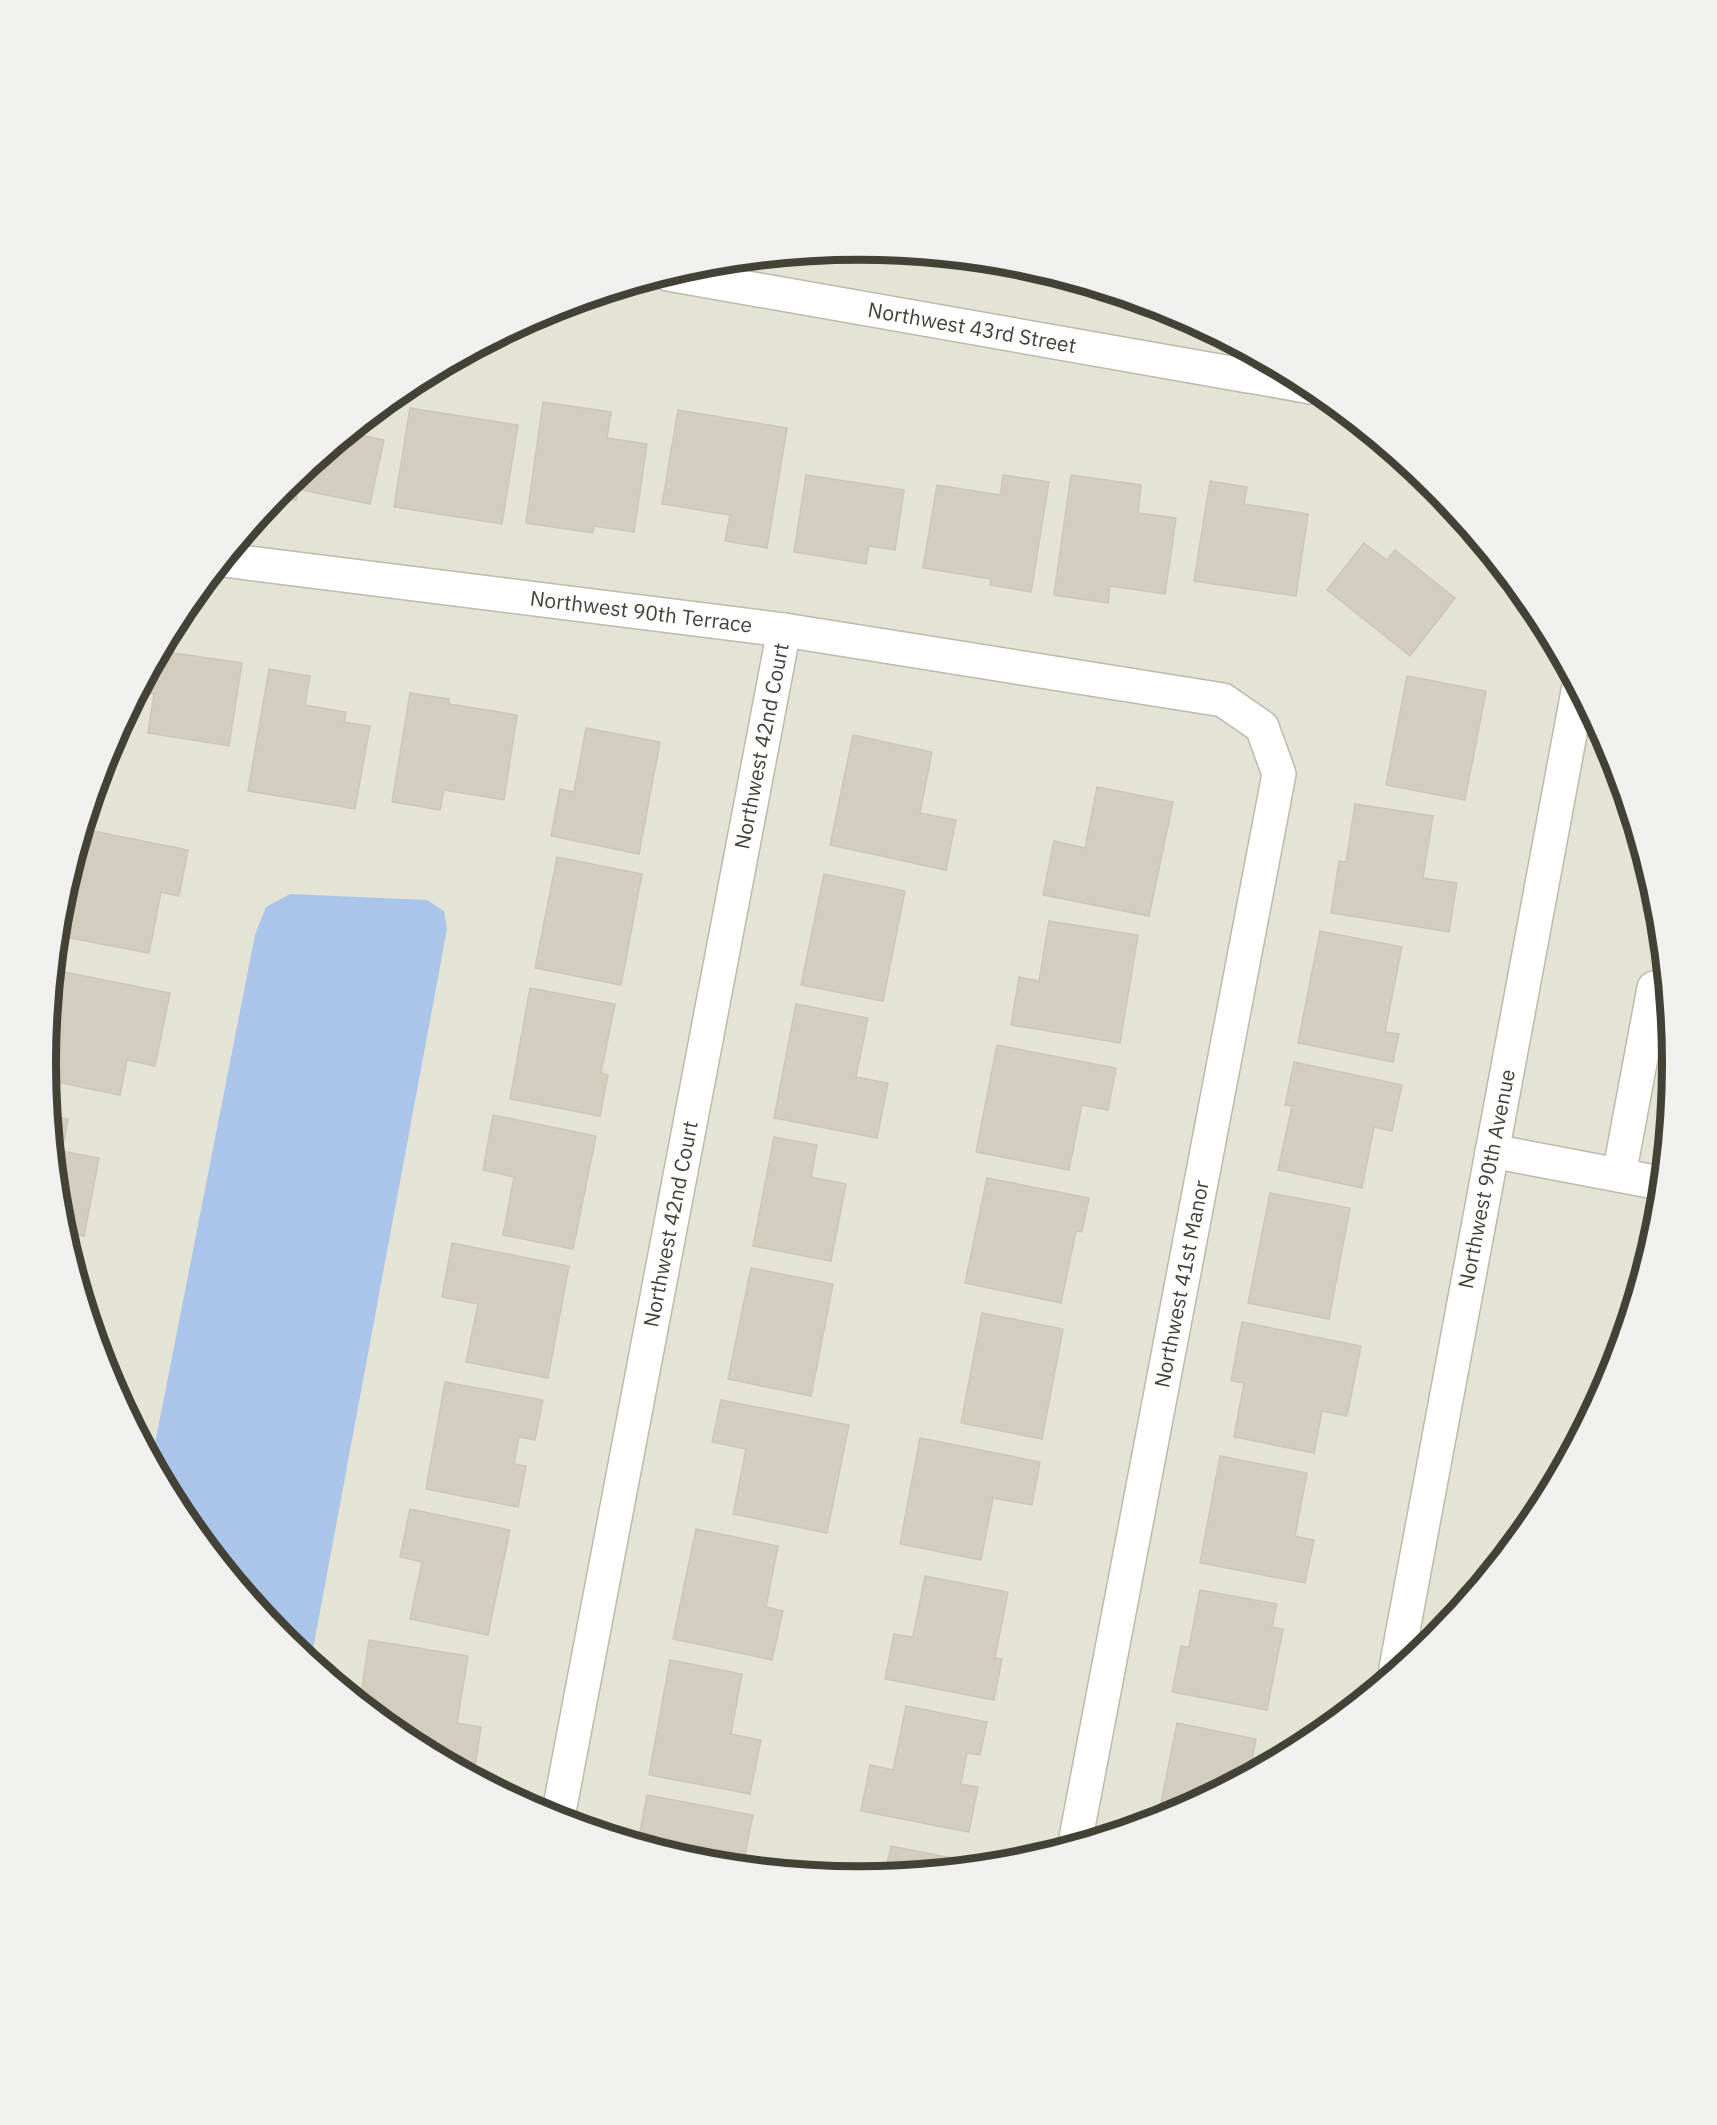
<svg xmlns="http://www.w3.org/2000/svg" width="1717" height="2125" viewBox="0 0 1717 2125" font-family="'IBM Plex Sans',sans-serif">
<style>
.residential{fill:#e5e3d6}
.water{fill:#a9c5e9}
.building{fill:#d2cdbe;stroke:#cdc6b1;stroke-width:1.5}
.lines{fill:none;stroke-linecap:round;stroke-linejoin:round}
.minor-casing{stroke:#bdb9ab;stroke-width:36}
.minor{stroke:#fff;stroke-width:33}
.labels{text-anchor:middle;stroke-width:4.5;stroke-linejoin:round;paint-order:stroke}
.street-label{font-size:21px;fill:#444137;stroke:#fff}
.rim{fill:none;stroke:#444137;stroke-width:8}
</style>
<rect width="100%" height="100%" fill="#f2f0e7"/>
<circle class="residential" cx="858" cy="1062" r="811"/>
<path class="water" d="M290 894 427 900 444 911 447 929 311 1660 283 1637 182 1514 152 1459 255 935 266 907Z"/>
<g class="building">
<path d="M543 402 611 412 607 438 647 444 634 532 594 526 593 533 526 523Z"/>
<path d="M410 408 518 425 502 524 394 507Z"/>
<path d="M678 410 787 428 767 548 725 541 730 515 662 504Z"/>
<path d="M350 433 384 440 370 504 298 489 296 500 276 496 284 487Z"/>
<path d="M806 475 904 490 895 550 869 546 866 564 794 552Z"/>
<path d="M1003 475 1049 482 1031 592 990 585 991 579 923 568 937 485 1000 495Z"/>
<path d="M1071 475 1141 485 1138 513 1176 518 1165 594 1110 586 1108 603 1054 595Z"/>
<path d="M1210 481 1247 487 1244 504 1308 514 1296 596 1194 581Z"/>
<path d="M1364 543 1387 560 1395 550 1455 598 1410 656 1327 590Z"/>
<path d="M160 651 242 663 229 746 148 733 154 694 139 692Z"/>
<path d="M269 669 310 676 305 705 346 712 344 722 370 726 355 809 248 791Z"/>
<path d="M1407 676 1486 691 1465 800 1386 785Z"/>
<path d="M410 693 449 699V704L517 715 504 800 444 790 440 810 392 802Z"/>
<path d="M586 728 660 742 639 854 551 836 560 789 574 792Z"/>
<path d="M853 735 932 752 920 813 956 820 946 870 830 845Z"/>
<path d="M1097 787 1173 802 1149 916 1043 895 1054 841 1085 848Z"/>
<path d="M1355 804 1433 816 1423 878 1457 883 1449 932 1331 913 1339 861 1346 862Z"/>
<path d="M83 829 188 850 179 896 161 892 149 953 60 936 76 852Z"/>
<path d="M557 857 642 874 621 985 535 968Z"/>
<path d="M824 874 905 891 883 1001 801 985Z"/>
<path d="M1049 921 1138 935 1120 1043 1011 1025 1019 977 1039 981Z"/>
<path d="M1320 931 1402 947 1385 1032 1399 1034 1393 1062 1298 1043Z"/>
<path d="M54 970 170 993 155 1066 127 1060 120 1095 47 1080 46 1070 54 1030 48 1029Z"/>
<path d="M530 988 615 1004 601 1073 608 1075 600 1116 510 1099Z"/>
<path d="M796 1004 868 1018 856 1077 888 1083 877 1138 774 1118Z"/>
<path d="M997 1045 1116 1068 1108 1110 1082 1105 1069 1170 976 1152Z"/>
<path d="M1294 1062 1402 1085 1392 1131 1374 1127 1362 1188 1278 1170 1292 1106 1285 1105Z"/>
<path d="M493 1115 596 1136 573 1249 503 1235 514 1177 483 1170Z"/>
<path d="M50 1116 68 1119 62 1151 99 1158 84 1236 64 1232 61 1221Z"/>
<path d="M774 1137 817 1145 811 1177 846 1184 831 1261 753 1246Z"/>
<path d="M987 1178 1089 1198 1082 1232 1076 1231 1061 1303 965 1283Z"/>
<path d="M1270 1193 1350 1208 1329 1319 1248 1303Z"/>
<path d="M452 1243 569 1266 548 1378 466 1362 478 1304 442 1297Z"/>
<path d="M751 1268 833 1284 811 1396 728 1379Z"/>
<path d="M982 1313 1063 1329 1042 1439 961 1423Z"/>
<path d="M1242 1322 1361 1346 1347 1416 1322 1411 1314 1453 1234 1437 1244 1383 1231 1381Z"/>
<path d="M445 1382 543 1400 535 1440 519 1437 514 1464 526 1466 518 1507 426 1489Z"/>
<path d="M721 1400 849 1425 827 1533 733 1514 746 1449 712 1442Z"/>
<path d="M920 1438 1040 1462 1032 1505 993 1498 981 1560 900 1544Z"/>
<path d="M1220 1456 1307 1473 1295 1536 1314 1540 1305 1583 1200 1563Z"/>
<path d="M410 1509 510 1530 488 1635 410 1619 422 1562 400 1557Z"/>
<path d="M696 1529 778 1546 766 1607 783 1611 772 1660 673 1639Z"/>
<path d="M925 1576 1008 1592 995 1658 1002 1659 994 1700 885 1679 894 1634 913 1637Z"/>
<path d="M1200 1590 1277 1604 1272 1627 1283 1629 1267 1710 1172 1692 1181 1646 1189 1647Z"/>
<path d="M369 1640 468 1656 457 1723 481 1727 475 1767 453 1764 406 1739 360 1701Z"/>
<path d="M670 1660 742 1674 731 1734 761 1740 750 1794 649 1775Z"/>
<path d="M906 1706 987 1722 980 1755 967 1753 961 1784 978 1787 969 1832 861 1811 870 1765 893 1770Z"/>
<path d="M1177 1723 1256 1739 1250 1771 1169 1814 1158 1818Z"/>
<path d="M647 1795 753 1815 744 1860 726 1856 724 1863 699 1860 638 1842Z"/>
<path d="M891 1846 952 1858 950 1867 885 1873Z"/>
</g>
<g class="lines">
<defs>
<g id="minor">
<path d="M668 274 1248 376 1276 368"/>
<path d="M1250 376 1311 387"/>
<path d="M224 560 784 630 1223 700 1262 727 1279 774 1075 1843"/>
<path d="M1492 1151 1660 1183"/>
<path d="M1619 1175 1654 988"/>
<path d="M1396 1668 1578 691"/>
<path d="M558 1817 784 630"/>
</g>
</defs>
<use href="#minor" class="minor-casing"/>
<use href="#minor" class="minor"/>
</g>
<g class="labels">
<g class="street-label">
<text transform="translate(972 328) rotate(10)" y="7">Northwest 43rd Street</text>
<text transform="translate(641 612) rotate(7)" y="7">Northwest 90th Terrace</text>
<text transform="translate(762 746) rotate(-79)" y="7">Northwest 42nd Court</text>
<text transform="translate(1487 1179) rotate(-79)" y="7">Northwest 90th Avenue</text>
<text transform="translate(671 1224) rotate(-79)" y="7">Northwest 42nd Court</text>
<text transform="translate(1182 1284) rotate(-79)" y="7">Northwest 41st Manor</text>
</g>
</g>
<path d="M0 0H1717V2125H0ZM56 1063a803 803 0 1 1 1606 0a803 803 0 1 1-1606 0Z" fill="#f0f0ef" fill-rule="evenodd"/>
<path class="rim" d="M56 1063a803 803 0 1 1 1606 0a803 803 0 1 1-1606 0Z"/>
</svg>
